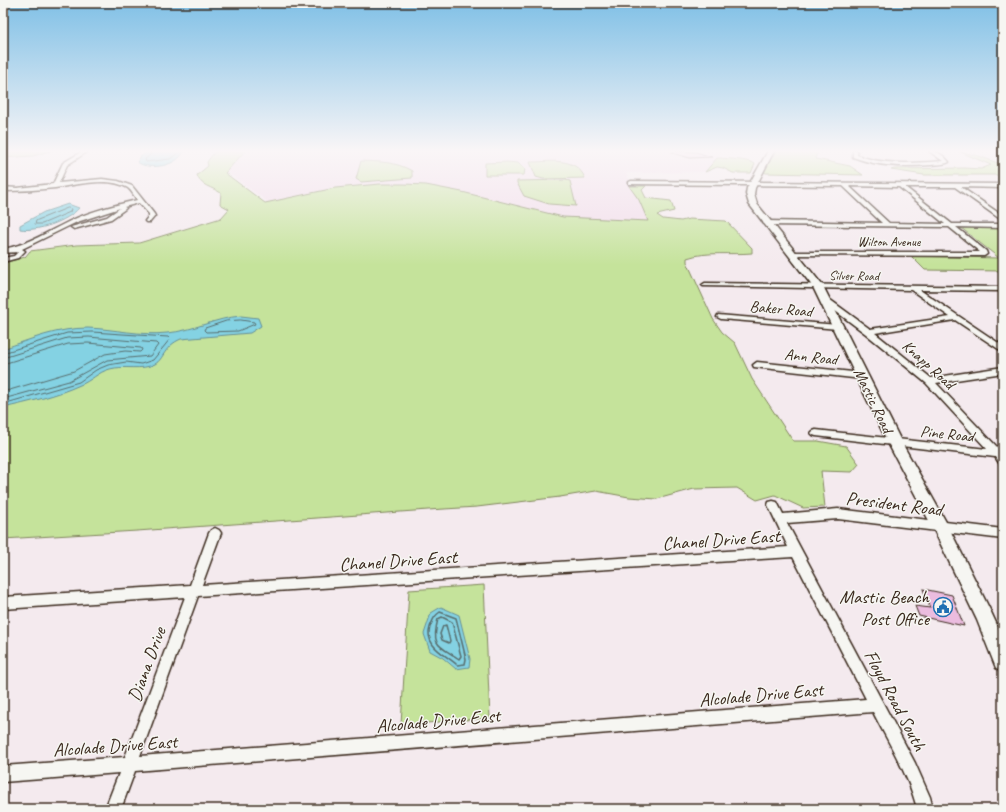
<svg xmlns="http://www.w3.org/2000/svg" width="1006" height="812" viewBox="0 0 1006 812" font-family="Caveat,sans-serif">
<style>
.built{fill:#f1dcea}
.green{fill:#c5e39b;stroke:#80865c}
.water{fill:#84d2e3;stroke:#678f94}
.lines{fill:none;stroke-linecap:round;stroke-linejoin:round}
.shore-far1{stroke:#586d6d;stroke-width:1}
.shore{stroke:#586d6d;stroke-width:1.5}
.building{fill:#ebbcdf;stroke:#3b2a1e}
.street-casing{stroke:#3b2a1e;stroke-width:3}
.secondary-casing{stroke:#3b2a1e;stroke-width:3}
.street{fill:#f6f6f2;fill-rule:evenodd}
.secondary{fill:#f6f6f2;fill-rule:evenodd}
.labels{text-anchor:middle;stroke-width:3;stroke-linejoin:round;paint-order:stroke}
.far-street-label{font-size:13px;fill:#3b2a1e;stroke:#f6f6f2}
.street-label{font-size:16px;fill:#3b2a1e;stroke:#f6f6f2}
.near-street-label{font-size:19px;fill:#3b2a1e;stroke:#f6f6f2}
.near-poi-label{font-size:19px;fill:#3b2a1e;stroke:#f6f6f2;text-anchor:end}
</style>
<rect width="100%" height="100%" fill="#f4eaee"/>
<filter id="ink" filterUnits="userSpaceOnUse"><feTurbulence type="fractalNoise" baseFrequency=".025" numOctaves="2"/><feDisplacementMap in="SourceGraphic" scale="8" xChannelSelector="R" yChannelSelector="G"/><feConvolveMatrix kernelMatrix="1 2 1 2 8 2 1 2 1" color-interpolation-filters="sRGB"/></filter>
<g filter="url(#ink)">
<path class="built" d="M241 151H723L708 172 626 173 656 227 570 219 404 184 355 186 310 193 269 203 224 170Z"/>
<g class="green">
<path d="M3 151H50L33 156 3 158Z"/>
<path d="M215 151H245L225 173 265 203 335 188 380 184H404L426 185 462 192 563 217 648 221 639 200 629 186H646L642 190 646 198 671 201 674 211 657 215 663 219 681 221 689 219 726 221 752 248V253C731 255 707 251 687 258V262L713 319 722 332 735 343 752 379 793 441H818L846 446 859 464 852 472 821 471 825 507 803 508 775 495 757 500 737 488 694 489 657 499 629 497 596 491 560 497 477 507 428 510 137 531 3 539V263L25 257 30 251 76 245 139 243 221 218 229 209 220 204 221 193C212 187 200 186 197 175L208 166 207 162Z"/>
<path d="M775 151H818L815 158 816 159 850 166 863 175 766 173 764 172Z"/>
<path d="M958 151 979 156 1003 165V175H924L891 170 894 169 964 168 981 169 991 165Z"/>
<path d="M717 158C723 158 751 160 755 164L751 173H733L723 168 717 167 705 172Z"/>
<path d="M361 161C379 162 395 161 412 171V178L361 182 356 179Z"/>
<path d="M507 162 518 163 525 169 524 175H485V163Z"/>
<path d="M530 162C551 162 575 156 585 178L543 179 536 177Z"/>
<path d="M566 180 570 181 576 206 549 204 524 196 517 183V181Z"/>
<path d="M960 227 1003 228V271L925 270 911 256 999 258Z"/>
<path d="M484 585 490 718 401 725 409 590Z"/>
</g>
<g class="water">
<path d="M149 151H184C178 166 150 171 137 162L141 156Z"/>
<path d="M68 204 79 208C68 221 37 232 20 229V225L44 212Z"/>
<path d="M241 316 258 318 261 326 250 333 181 339C164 346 164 359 155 364 142 371 124 365 110 369 98 372 91 381 80 385 56 396 29 402 3 408V349C31 339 58 328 88 328 115 329 140 336 167 333 193 331 215 318 241 316Z"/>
<path d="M441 607 459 615 470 659 469 667 456 669 443 658 430 651 424 634 431 613Z"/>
</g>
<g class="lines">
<g class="shore-far1">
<path d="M151 151 150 155 145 159 146 162 170 159 180 151"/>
<path d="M68 208 71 209 70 212 42 224H35L36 221Z"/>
<path d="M241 320 254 322 255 324 238 331 206 332 204 330 205 328 226 321Z"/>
<path d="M3 353 67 333 92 332 168 337 170 339 153 360 141 364 126 362 108 365 96 370 79 382 3 404"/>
<path d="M3 358 67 338 89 337 156 343 158 345 150 356 107 360 69 381 3 399"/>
<path d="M3 364 68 344 88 343 141 348 142 350 140 352 125 351 105 354 74 371 3 392"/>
</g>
<g class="shore">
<path d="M440 612 456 618 466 659 465 664 457 665C445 654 424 646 430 627 433 620 434 616 440 612Z"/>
<path d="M442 617 452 622 461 656 459 659C438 645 431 646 438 619Z"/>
<path d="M446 625 450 641 449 643 442 640 440 634 443 626Z"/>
</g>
</g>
<g class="building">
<path d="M672 151 696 152 712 157 690 158 672 153Z"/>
<path d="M923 589 952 595 964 626 919 616 915 606 930 608Z"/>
</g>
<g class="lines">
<defs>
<g id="street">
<path d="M83 151H88L67 165 59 183 102 179 118 181 132 186 154 214 155 216 150 222H146L145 221 149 216V214L139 203 124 207 126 208 125 209 111 219 74 229 71 227 107 217 120 208 77 222 22 249 25 251 18 258 3 262V258L14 256 18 252 3 253V249C28 245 49 231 72 220 92 211 115 205 137 200 134 196 132 191 128 188 109 176 75 185 55 188 38 190 20 191 3 191V187L17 188 53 184 63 163Z"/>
<path d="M853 151H857V155C885 166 914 163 943 161L929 151C938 151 943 155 949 162 944 165 937 164 931 165 904 167 879 167 853 157Z"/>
<path d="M631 181 1003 184V188L961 187 1003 216V221L955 187H905L952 224H1003V228L956 227 986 251 987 254 984 256 792 255 790 254V252H980L949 227 766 225 763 223 766 221 882 223 843 186 629 184V182ZM849 186 899 187 945 224 889 223Z"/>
<path d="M705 283 1003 287V291L920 290 1003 346V352L955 320 875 333 931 378 1003 367V373L936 383 999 449 1003 447V464L999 463 995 457 816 436 813 435 811 433 813 431 816 430 987 449 926 383 866 334 822 301 823 299H829L870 329 950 317 911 290 703 286 702 285Z"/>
<path d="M718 315 838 325 842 327 838 329 721 319 717 317Z"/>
<path d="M757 362 862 373 866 376 862 379 754 367 753 365Z"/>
<path d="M773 501 777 502 783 514 838 509 1003 529V539L838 519 787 523 915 763 930 797 933 809H917C909 775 889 744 873 712L135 771 121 809H105L119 773 3 782V766L125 757 185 597 3 609V597L190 585 209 533 211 530 215 528 219 530 221 533 202 585 788 547 768 505 769 502ZM793 557 866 699 140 756 198 596Z"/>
</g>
<path id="secondary" d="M768 151H774L755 188 754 194 757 204 823 286 902 443 946 522 990 610 1003 638V671L996 668 977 620 934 530 888 443 813 287 749 204 746 194 747 188Z"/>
</defs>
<use href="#street" class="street-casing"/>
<use href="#secondary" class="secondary-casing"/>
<use href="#street" class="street"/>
<use href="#secondary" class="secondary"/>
</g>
</g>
<linearGradient id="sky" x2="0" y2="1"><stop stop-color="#80c0e6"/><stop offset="0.57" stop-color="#faf6f7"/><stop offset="1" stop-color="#faf6f7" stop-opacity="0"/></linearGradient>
<rect width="1006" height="265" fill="url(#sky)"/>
<defs>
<symbol id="civic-ring" viewBox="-11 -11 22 22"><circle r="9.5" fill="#f6f6f2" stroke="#1f6fb2" stroke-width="1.5"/><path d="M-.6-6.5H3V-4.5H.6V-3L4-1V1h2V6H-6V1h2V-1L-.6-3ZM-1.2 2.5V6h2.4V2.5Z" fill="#1f6fb2"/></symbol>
</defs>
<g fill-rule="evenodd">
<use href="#civic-ring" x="932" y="596" width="22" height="22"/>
</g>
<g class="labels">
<g class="far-street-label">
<text x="889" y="246">Wilson Avenue</text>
<text transform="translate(854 275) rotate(1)" y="5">Silver Road</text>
</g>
<g class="street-label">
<text transform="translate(781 308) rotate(5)" y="6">Baker Road</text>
<text transform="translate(811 356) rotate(6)" y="6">Ann Road</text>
<text transform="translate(929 364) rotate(42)" y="6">Knapp Road</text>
<text transform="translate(874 400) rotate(64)" y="6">Mastic Road</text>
<text transform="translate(947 433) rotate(6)" y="6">Pine Road</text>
</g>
<g class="near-street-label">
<text transform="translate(894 503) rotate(7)" y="7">President Road</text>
<text transform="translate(721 539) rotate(-4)" y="7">Chanel Drive East</text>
<text transform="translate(398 560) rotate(-4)" y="7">Chanel Drive East</text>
<text transform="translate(146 664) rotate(-70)" y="7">Diana Drive</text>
<text transform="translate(761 694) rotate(-5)" y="7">Alcolade Drive East</text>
<text transform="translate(896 700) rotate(62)" y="7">Floyd Road South</text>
<text transform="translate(438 720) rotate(-5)" y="7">Alcolade Drive East</text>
<text transform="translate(115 745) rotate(-4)" y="7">Alcolade Drive East</text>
</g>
<g class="near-poi-label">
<text x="929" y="603">Mastic Beach<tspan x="929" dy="22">Post Office</tspan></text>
</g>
</g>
<rect width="1006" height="812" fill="none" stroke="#f6f6f2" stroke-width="16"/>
<rect x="8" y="8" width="990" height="796" fill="none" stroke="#3b2a1e" stroke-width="1.5" filter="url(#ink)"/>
</svg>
